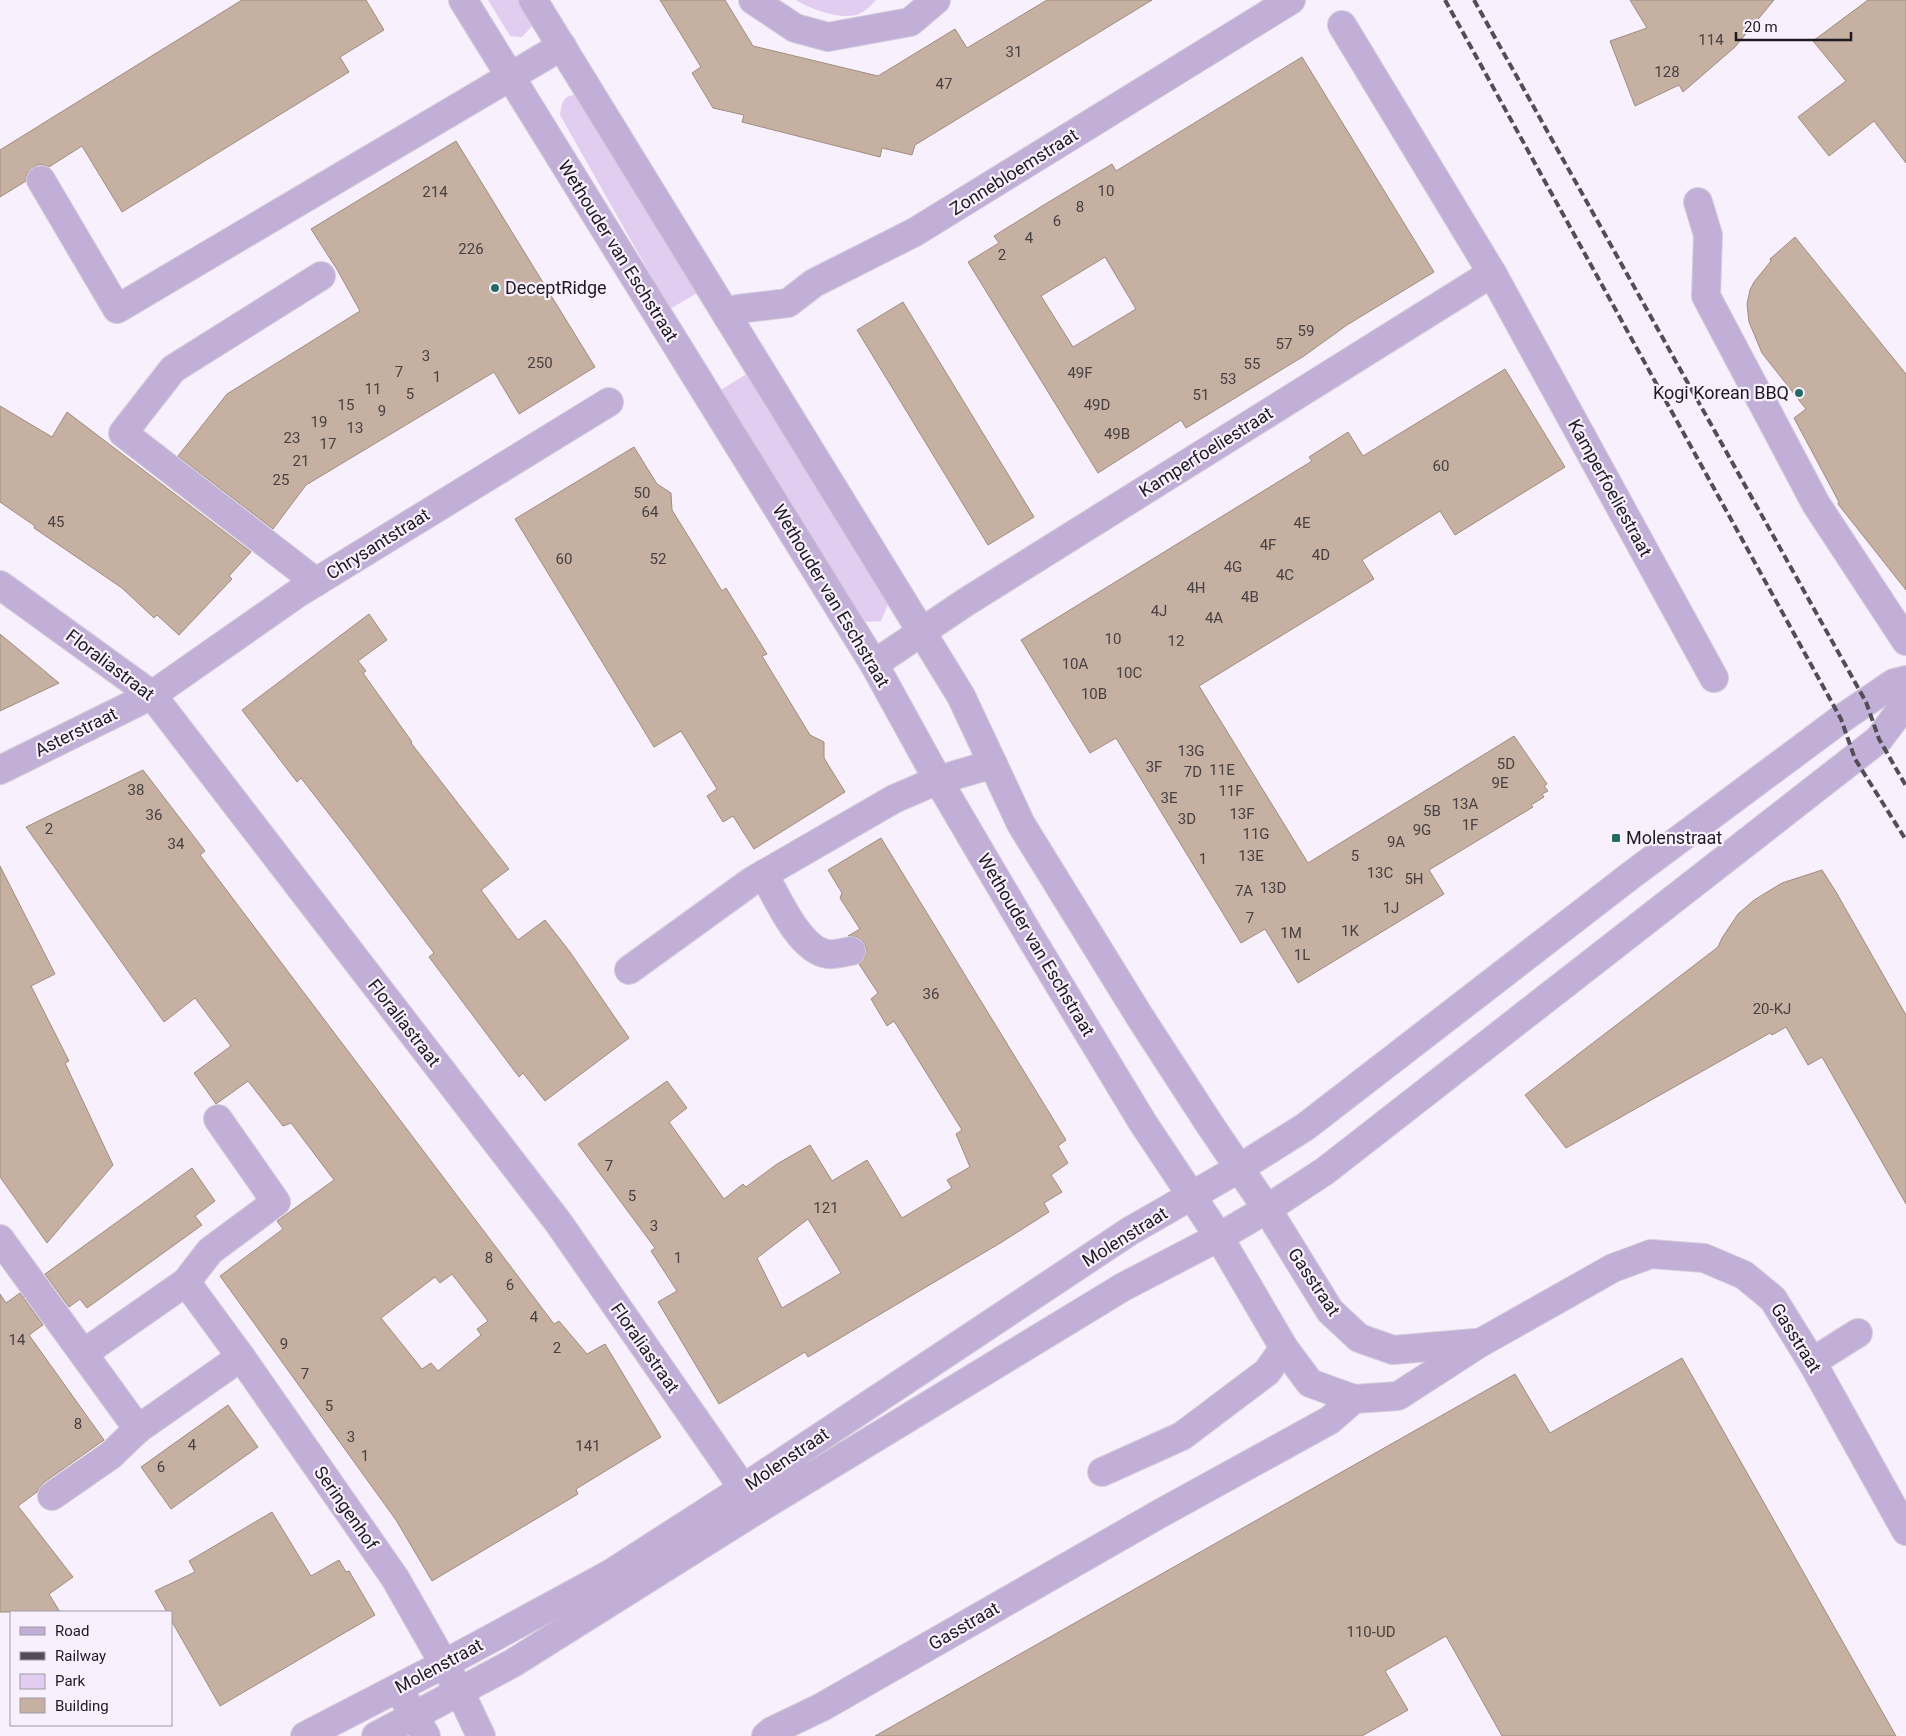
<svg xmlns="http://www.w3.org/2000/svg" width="1906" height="1736" viewBox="0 0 1906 1736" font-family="Roboto,sans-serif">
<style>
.green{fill:#e1cdef}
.building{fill:#c5b0a1;stroke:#a08d7e;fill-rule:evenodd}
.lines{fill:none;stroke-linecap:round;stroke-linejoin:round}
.minor-casing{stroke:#d5ceda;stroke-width:30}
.minor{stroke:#c1afd7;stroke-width:28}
.rail{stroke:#524d56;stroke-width:4;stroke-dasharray:8 4;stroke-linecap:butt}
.poi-dot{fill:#246c63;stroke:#f8f0fd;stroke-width:2}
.labels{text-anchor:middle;stroke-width:4.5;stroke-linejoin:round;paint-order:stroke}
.number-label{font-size:15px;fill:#484042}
.street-label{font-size:18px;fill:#1e1a22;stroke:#f8f0fd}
.poi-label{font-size:18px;fill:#1e1a22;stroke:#f8f0fd;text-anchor:start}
</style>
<rect width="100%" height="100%" fill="#f8f0fd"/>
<g class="green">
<path d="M488 0H522L535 23 522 37 510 36Z"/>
<path d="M796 0H876C872 4 867 10 861 13 846 22 809 9 796 0Z"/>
<path d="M581 94 699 292 670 309 560 115C562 99 564 95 581 94Z"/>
<path d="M750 372 889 602 881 621 864 622 719 391Z"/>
</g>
<g class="building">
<path d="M242 0H366L384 30 340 57 349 72 122 212 82 146 49 167 40 164 33 167 27 173 26 181 0 197V150Z"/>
<path d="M660 0H725L753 46 878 76 955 29 967 48 1047 0H1152L915 145 912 155 882 148 880 157 742 122 744 115 713 108 692 73 701 67Z"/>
<path d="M1630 0H1774L1735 47 1683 92 1679 85 1635 106 1610 41 1647 28Z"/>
<path d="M1868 0H1906V163L1874 121 1829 156 1798 117 1846 81 1813 41Z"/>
<path d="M1302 57 1434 272 1347 325 1304 356 1186 428 1181 420 1098 473 968 262 999 243 994 236 1047 203 1112 164 1116 171ZM1105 257 1136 309 1073 347 1041 296Z"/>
<path d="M456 141 595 367 519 414 494 372 306 485 273 529 178 456 227 394 360 311 338 271 311 229Z"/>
<path d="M1795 237 1906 374V590L1838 504 1839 502 1794 418 1806 409 1762 353 1749 322 1747 304 1750 290 1754 282 1771 261 1770 259Z"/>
<path d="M903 302 1034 517 988 545 857 330Z"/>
<path d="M1505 369 1565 467 1455 535 1440 511 1362 560 1374 579 1199 686 1308 863 1514 736 1547 784 1544 786 1548 791 1542 794 1544 797 1531 805 1533 807 1429 870 1444 894 1298 983 1265 929 1241 943 1116 738 1090 753 1021 640 1312 461 1309 457 1348 432 1363 456Z"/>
<path d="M0 406 52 437 67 412 251 552 229 576 232 579 179 635 157 615 154 618 122 588 34 528 35 526 0 502Z"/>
<path d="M634 447 657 484 671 493 672 510 722 591 726 588 767 654 762 656 810 735 824 742V758L845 792 754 849 733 816 723 822 707 796 717 789 681 731 654 747 515 519Z"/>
<path d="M369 614 387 640 358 661 366 671 363 673 412 742 411 743 509 869 481 890 518 940 545 920 570 952 629 1038 545 1101 523 1073 519 1077 429 957 434 953 347 837 301 778 297 782 242 710Z"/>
<path d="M0 634 59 683 0 711Z"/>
<path d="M143 770 205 851 200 855 554 1324 559 1321 587 1354 605 1344 661 1437 576 1489 578 1494 432 1581 396 1520 220 1276 283 1229 277 1221 334 1180 291 1123 283 1126 248 1081 216 1104 194 1073 231 1046 195 998 164 1022 26 827ZM452 1274 488 1321 477 1329 481 1335 438 1371 431 1363 422 1369 381 1318 435 1277 440 1283Z"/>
<path d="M881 838 1066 1140 1058 1146 1068 1163 1051 1175 1062 1192 1044 1203 1049 1212 1002 1242 808 1357 805 1352 719 1404 658 1302 677 1291 651 1251 655 1248 578 1144 667 1081 687 1108 669 1122 724 1199 743 1184 746 1187 777 1164 810 1145 832 1181 867 1160 902 1218 952 1188 947 1180 970 1167 956 1134 962 1130 894 1021 887 1026 871 999 878 993 859 964 865 957 866 948 863 941 857 937 848 936 860 929 840 898 842 893 828 870ZM808 1219 841 1273 782 1308 757 1258Z"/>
<path d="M0 866 55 974 31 986 69 1061 65 1063 113 1165 47 1243 0 1177Z"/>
<path d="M1822 870 1836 892 1906 1015V1204L1822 1057 1808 1065 1786 1027 1772 1035 1770 1033 1566 1148 1525 1095 1718 947 1722 938 1738 914 1754 900 1782 883Z"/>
<path d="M192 1168 215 1201 195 1216 202 1225 87 1308 80 1299 69 1307 45 1274Z"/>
<path d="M20 1293 43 1325 29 1335 104 1440 43 1483 37 1492 18 1506 73 1577 49 1594 60 1612H0V1294L6 1303Z"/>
<path d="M1682 1358 1896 1736H1502L1446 1636 1385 1671 1408 1710 1362 1736H875L1515 1374 1550 1433Z"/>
<path d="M228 1405 258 1447 171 1509 141 1467Z"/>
<path d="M272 1512 311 1576 339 1560 346 1572 349 1571 375 1615 220 1706 171 1620V1612H167L155 1591 195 1572 189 1561Z"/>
</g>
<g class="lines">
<defs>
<g id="minor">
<path d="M463 0 874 664 938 780 1028 933 1143 1123 1219 1237 1284 1348 1310 1383 1354 1399 1398 1396 1480 1343 1613 1268 1651 1254 1704 1258 1744 1275 1773 1299 1812 1362 1906 1531"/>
<path d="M533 0 961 696 1021 824 1140 1017 1210 1125 1267 1209 1330 1311 1359 1338 1393 1350 1475 1343"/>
<path d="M753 0 795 28 828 37 910 22 936 0"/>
<path d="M1342 25 1492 273 1714 678"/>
<path d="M41 180 117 309 562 46"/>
<path d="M1698 202 1708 235 1706 296 1816 504 1906 641"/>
<path d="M727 316 738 309 788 303 814 283 915 232 1291 0"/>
<path d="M316 582 123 433 173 369 321 276"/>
<path d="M0 585 152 695 558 1222 754 1504"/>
<path d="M874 664 966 602 1492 273"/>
<path d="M0 770 152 695 298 593 609 402"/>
<path d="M764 874C776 896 800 951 828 954 835 955 844 952 851 951"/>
<path d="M629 970 752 881 894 799 938 780 993 764"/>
<path d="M0 1239 138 1429 241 1357"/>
<path d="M186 1282 210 1251 276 1202 218 1119"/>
<path d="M84 1353 186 1282 241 1357 395 1578 460 1692 481 1736"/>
<path d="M1812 1362 1858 1333"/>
<path d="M1102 1472 1182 1436 1267 1372 1284 1348"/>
<path d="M52 1496 111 1455 138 1429"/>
<path d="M405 1700 426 1736"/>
<path d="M305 1736 444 1664 610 1574 742 1489 1130 1231 1238 1169 1305 1127 1630 876 1841 719 1894 683 1906 680"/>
<path d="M376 1736 513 1663 758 1509 1123 1287 1219 1237 1267 1209 1325 1171 1879 739 1906 703"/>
<path d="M766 1736 772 1731 822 1707 1161 1513 1330 1420 1354 1399"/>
</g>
</defs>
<use href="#minor" class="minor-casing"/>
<use href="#minor" class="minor"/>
<g class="rail">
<path d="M1445 0 1841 719 1855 759 1906 840"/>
<path d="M1474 0 1866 702 1879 739 1906 786"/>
</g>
</g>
<g class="poi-dot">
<circle cx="495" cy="288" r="5"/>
<circle cx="1799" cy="393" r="5"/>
<rect x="1611" y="833" width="10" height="10" rx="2.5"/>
</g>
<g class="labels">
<g class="number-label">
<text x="1711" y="45">114</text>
<text x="1014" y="57">31</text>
<text x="1667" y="77">128</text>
<text x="944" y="89">47</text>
<text x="1106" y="196">10</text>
<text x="435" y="197">214</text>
<text x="1080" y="212">8</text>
<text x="1057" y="226">6</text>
<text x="1029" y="243">4</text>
<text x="471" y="254">226</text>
<text x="1002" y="260">2</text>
<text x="1306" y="336">59</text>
<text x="1284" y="349">57</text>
<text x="426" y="361">3</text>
<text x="540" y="368">250</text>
<text x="1252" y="369">55</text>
<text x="399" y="377">7</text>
<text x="1080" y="378">49F</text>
<text x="437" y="382">1</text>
<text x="1228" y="384">53</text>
<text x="373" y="394">11</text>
<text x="410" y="399">5</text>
<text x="1201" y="400">51</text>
<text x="346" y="410">15</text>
<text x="1097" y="410">49D</text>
<text x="382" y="416">9</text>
<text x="319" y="427">19</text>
<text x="355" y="433">13</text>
<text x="1117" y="439">49B</text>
<text x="292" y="443">23</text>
<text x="328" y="449">17</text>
<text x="301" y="466">21</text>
<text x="1441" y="471">60</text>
<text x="281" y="485">25</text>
<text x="642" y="498">50</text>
<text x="650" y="517">64</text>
<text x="56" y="527">45</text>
<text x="1302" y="528">4E</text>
<text x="1268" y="550">4F</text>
<text x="1321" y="560">4D</text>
<text x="564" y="564">60</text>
<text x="658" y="564">52</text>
<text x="1233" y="572">4G</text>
<text x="1285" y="580">4C</text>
<text x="1196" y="593">4H</text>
<text x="1250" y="602">4B</text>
<text x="1159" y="616">4J</text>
<text x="1214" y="623">4A</text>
<text x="1113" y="644">10</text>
<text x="1176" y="646">12</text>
<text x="1075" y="669">10A</text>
<text x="1129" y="678">10C</text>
<text x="1094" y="699">10B</text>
<text x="1191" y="756">13G</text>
<text x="1506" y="769">5D</text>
<text x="1154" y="772">3F</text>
<text x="1222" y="775">11E</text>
<text x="1193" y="777">7D</text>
<text x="1500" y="788">9E</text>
<text x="136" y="795">38</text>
<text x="1231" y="796">11F</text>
<text x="1169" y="803">3E</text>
<text x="1465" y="809">13A</text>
<text x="1432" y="816">5B</text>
<text x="1242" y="819">13F</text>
<text x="154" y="820">36</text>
<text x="1187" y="824">3D</text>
<text x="1470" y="830">1F</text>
<text x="49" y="834">2</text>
<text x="1422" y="835">9G</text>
<text x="1256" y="839">11G</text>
<text x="1396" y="847">9A</text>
<text x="176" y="849">34</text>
<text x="1251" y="861">13E</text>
<text x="1355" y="861">5</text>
<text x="1203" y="864">1</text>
<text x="1380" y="878">13C</text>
<text x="1414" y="884">5H</text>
<text x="1273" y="893">13D</text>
<text x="1244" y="896">7A</text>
<text x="1391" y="913">1J</text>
<text x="1250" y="923">7</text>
<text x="1350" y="936">1K</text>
<text x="1291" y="938">1M</text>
<text x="1302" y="960">1L</text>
<text x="931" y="999">36</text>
<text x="1772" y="1014">20-KJ</text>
<text x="609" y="1171">7</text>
<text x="632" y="1201">5</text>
<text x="826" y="1213">121</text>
<text x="654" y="1231">3</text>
<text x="489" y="1263">8</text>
<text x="678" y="1263">1</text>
<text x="510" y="1290">6</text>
<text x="534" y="1322">4</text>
<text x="17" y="1345">14</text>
<text x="284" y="1349">9</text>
<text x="557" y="1353">2</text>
<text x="305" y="1379">7</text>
<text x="329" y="1411">5</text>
<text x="78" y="1429">8</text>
<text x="351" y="1442">3</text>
<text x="192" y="1450">4</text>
<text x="588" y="1451">141</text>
<text x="365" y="1461">1</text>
<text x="161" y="1472">6</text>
<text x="1371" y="1637">110-UD</text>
</g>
<g class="street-label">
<text transform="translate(1014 172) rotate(-32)" y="6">Zonnebloemstraat</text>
<text transform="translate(618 251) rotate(58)" y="6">Wethouder van Eschstraat</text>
<text transform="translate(1206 452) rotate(-32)" y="6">Kamperfoeliestraat</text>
<text transform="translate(1610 488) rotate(61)" y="6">Kamperfoeliestraat</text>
<text transform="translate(378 544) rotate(-32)" y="6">Chrysantstraat</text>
<text transform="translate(831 596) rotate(59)" y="6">Wethouder van Eschstraat</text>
<text transform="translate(110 665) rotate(37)" y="6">Floraliastraat</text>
<text transform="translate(76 732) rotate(-26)" y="6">Asterstraat</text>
<text transform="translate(1036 945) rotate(59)" y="6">Wethouder van Eschstraat</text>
<text transform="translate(404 1023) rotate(52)" y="6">Floraliastraat</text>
<text transform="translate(1125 1237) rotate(-32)" y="6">Molenstraat</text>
<text transform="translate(1314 1282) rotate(56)" y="6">Gasstraat</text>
<text transform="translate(1796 1338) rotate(58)" y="6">Gasstraat</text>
<text transform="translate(645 1348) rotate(55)" y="6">Floraliastraat</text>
<text transform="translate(787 1459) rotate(-34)" y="6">Molenstraat</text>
<text transform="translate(346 1508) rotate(55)" y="6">Seringenhof</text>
<text transform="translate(964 1626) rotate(-30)" y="6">Gasstraat</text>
<text transform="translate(439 1666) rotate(-28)" y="6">Molenstraat</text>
</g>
<g class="poi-label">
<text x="505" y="294">DeceptRidge</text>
<text x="1789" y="399" text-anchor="end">Kogi Korean BBQ</text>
<text x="1626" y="844">Molenstraat</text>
</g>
</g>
<rect x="10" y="1611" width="162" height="115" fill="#f8f0fd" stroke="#a19aa5"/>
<rect x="20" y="1627" width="25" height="8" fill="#c1afd7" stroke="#a19aa5"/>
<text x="55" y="1636" font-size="15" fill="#1e1a22">Road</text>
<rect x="20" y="1652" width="25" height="8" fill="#524d56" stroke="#a19aa5"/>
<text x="55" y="1661" font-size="15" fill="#1e1a22">Railway</text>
<rect x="20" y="1674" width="25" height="15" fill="#e1cdef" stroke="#a19aa5"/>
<text x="55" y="1686" font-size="15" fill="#1e1a22">Park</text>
<rect x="20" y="1698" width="25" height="15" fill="#c5b0a1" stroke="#a19aa5"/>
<text x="55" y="1711" font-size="15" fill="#1e1a22">Building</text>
<path d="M1736 32v8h115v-8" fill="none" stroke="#1e1a22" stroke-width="2.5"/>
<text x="1744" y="32" font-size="15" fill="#1e1a22" stroke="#f8f0fd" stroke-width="4" paint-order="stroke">20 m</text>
</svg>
